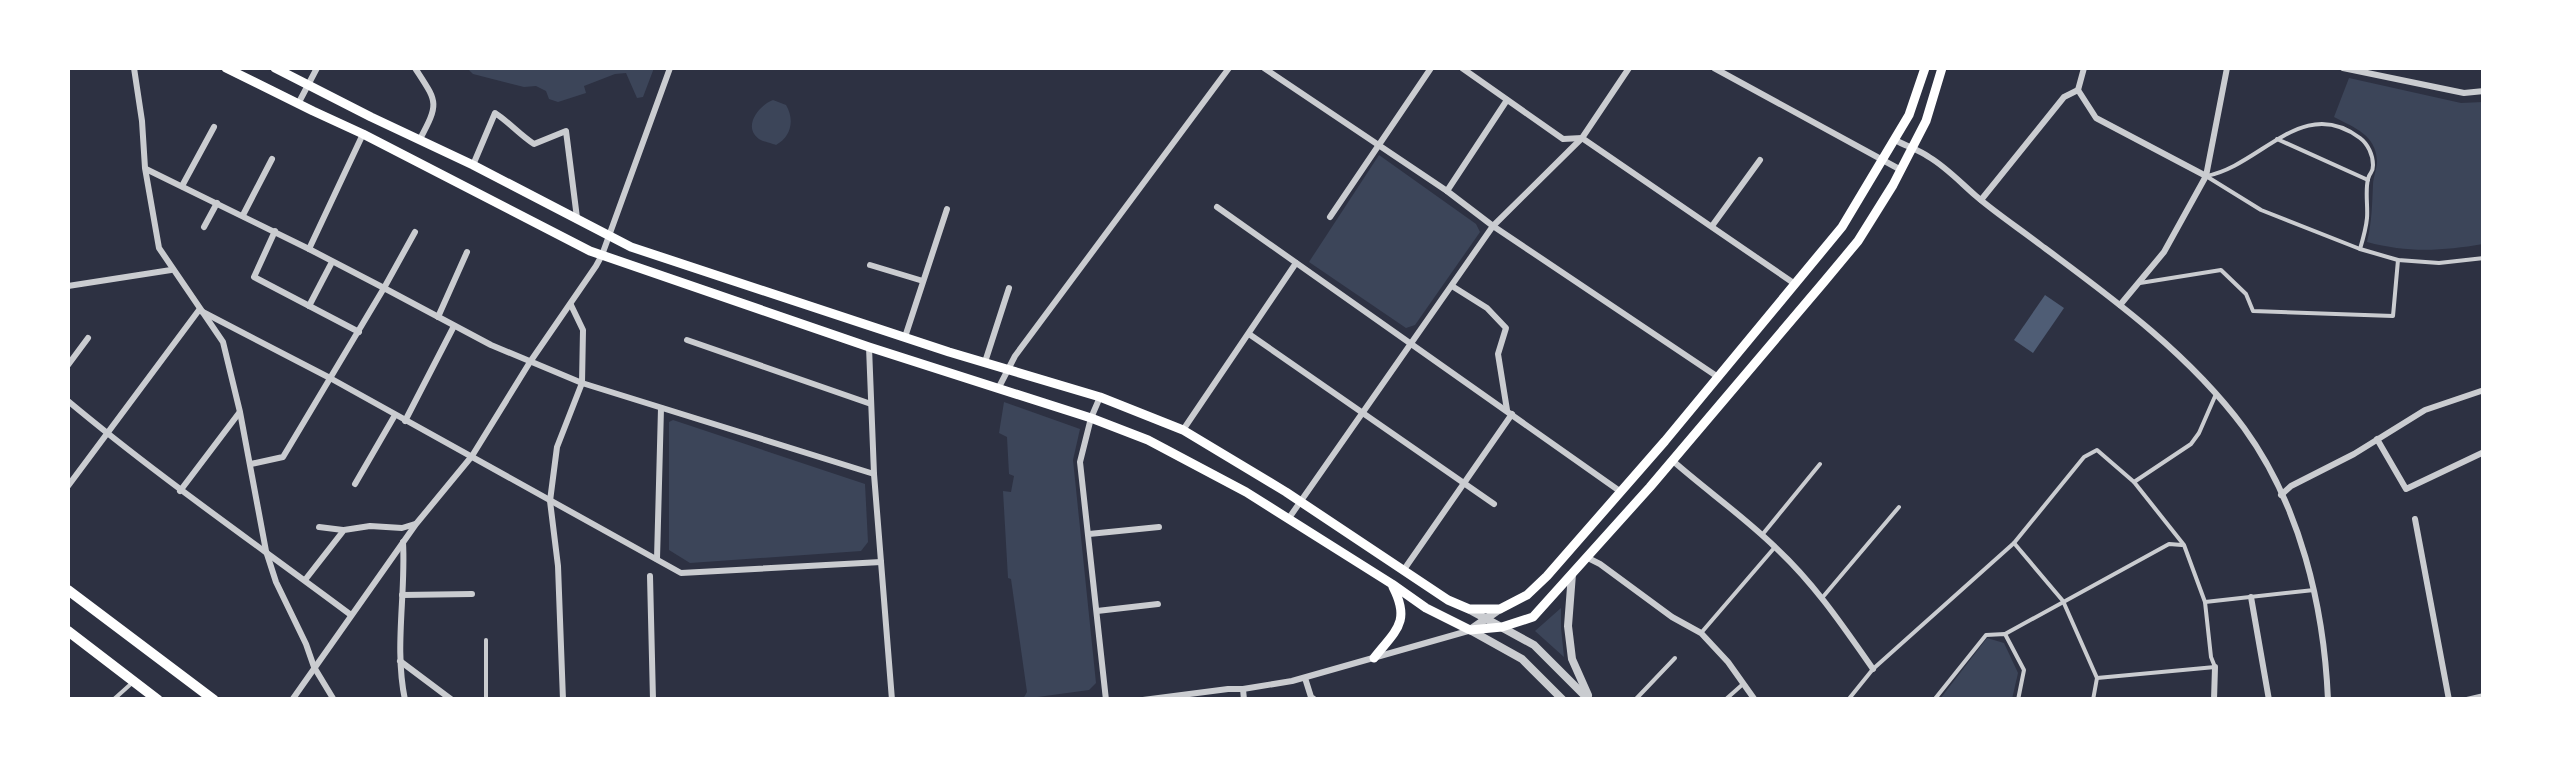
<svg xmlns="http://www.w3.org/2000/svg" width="2551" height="767" viewBox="0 0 2551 767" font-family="'PT Sans Narrow',sans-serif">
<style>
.green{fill:#3c4559}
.water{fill:#4f5d75}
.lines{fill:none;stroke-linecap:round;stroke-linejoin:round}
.service{stroke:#caccd0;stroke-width:4}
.minor{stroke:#caccd0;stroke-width:6}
.tertiary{stroke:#caccd0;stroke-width:8}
.secondary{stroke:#fff;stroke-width:9}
.primary{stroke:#fff;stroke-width:10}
</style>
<rect width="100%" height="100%" fill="#2d3142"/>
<g class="green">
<path d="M467 68H654L643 97 637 98 626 73 615 74 584 86 586 93 558 102 549 99 546 91 536 86 524 87 473 74Z"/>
<path d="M2349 78 2461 103 2483 102V244C2442 251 2408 253 2367 242 2372 221 2372 206 2373 185 2373 177 2377 169 2377 161 2376 135 2355 128 2334 117Z"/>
<path d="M773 100 786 105C795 120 791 137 776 145 774 144 761 141 759 139 742 127 759 105 773 100Z"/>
<path d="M1379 155 1476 224 1480 232 1415 325 1406 328 1309 262Z"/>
<path d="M1004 402 1080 429 1073 460 1096 683 1089 690 1023 699 1027 692 1011 579 1008 578 1003 491 1011 492 1014 476 1009 474 1007 437 999 433Z"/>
<path d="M673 420 865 484 868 542 861 551 690 563 669 550V422Z"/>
<path d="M1561 608V628L1564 657 1535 631Z"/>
<path d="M1987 638 2004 643 2018 673 2012 699H1940Z"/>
</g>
<path class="water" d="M2045 295 2064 308 2033 353 2014 340Z"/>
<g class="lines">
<g class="service">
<path d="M2277 139 2368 180"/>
<path d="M2206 176 2261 210 2360 249 2398 260 2439 263 2484 258"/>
<path d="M2206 176C2261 166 2302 94 2360 138 2368 144 2373 155 2373 165 2373 174 2370 171 2368 179 2365 191 2368 206 2367 218 2366 229 2363 239 2360 249"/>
<path d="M2140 283 2221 270 2246 294 2253 311 2393 316 2398 260"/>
<path d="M2134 482 2191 444 2199 433 2216 394"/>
<path d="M1762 535 1820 464"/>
<path d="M2014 543 2063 601 2097 678 2093 700"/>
<path d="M1822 598 1899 507"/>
<path d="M2205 602 2314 590"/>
<path d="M1701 633 1775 547"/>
<path d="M2005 634 2169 544 2182 545"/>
<path d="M486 640V700"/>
<path d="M113 700 132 683"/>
<path d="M1635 700 1675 658"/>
<path d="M1725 700 1743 684"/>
<path d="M1848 700 1873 669 2014 543 2084 457 2097 450 2134 482 2184 545 2205 602 2211 657 2215 667 2097 678"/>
<path d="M1934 700 1986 635 2005 634 2024 670 2018 700"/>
</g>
<g class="minor">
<path d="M134 68 142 121 145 168 159 248 223 342 240 412 266 551 276 582 306 644 314 667 334 700"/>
<path d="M415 68C437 102 440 102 420 139"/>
<path d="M1264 68 1447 191 1493 226 1718 377"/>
<path d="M1462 68 1563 139 1582 138 1795 284"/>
<path d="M1714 68 1901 170"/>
<path d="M2343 68 2464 93 2484 91"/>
<path d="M2078 90 2096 118 2206 176"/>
<path d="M2078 90 2084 68"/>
<path d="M298 104 317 68"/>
<path d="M363 134 309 249 384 288 415 232"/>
<path d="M1895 140C1906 146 1919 150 1929 157 1946 167 1961 183 1976 196 1997 214 2020 229 2042 246 2115 300 2190 355 2244 428 2300 505 2324 606 2328 700"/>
<path d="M473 165 495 113C509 122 520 135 534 144L566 131 577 218"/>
<path d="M146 169 309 249"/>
<path d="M182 186 214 127"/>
<path d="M1447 191 1507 100"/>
<path d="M1981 200 2064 97 2078 90"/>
<path d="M1217 207 1621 492"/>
<path d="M243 215 272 159"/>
<path d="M1330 217 1431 68"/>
<path d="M1712 226 1760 160"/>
<path d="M204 227 217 203"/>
<path d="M275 231 254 277 359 332"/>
<path d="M870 265 923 281"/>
<path d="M68 286 171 270"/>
<path d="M1452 286 1487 308 1506 328 1498 354 1507 410"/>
<path d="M2120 305 2164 252 2206 176 2227 68"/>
<path d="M309 306 332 262"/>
<path d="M438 317 467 252"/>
<path d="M1249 334 1494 504"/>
<path d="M905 337 947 209"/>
<path d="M687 340 871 404"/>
<path d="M869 347 874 474 892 700"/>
<path d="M985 362 1009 288"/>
<path d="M68 365 88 338"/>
<path d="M999 387 1015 356 1229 68"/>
<path d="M1100 397 1091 418 1080 462 1106 700"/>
<path d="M68 401C159 477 256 544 351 615"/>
<path d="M405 421 454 326"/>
<path d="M1183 430 1296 263"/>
<path d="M2377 439 2406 489 2484 452"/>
<path d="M1673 461C1706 490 1743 516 1775 547 1814 583 1843 626 1873 669"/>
<path d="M251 464 283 457 384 288 491 345 582 383 874 474"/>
<path d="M355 484 395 415"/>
<path d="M68 486 199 310 330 378 681 573 881 562"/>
<path d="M180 491 239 413"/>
<path d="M2281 495 2291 486 2354 454 2425 410 2484 390"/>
<path d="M1289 518 1493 226 1582 138 1629 68"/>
<path d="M2415 519 2449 700"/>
<path d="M319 527 343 530"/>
<path d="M1089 534 1159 527"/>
<path d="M403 542C406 595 394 647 405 700"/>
<path d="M1588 558 1600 564 1672 617 1701 633 1728 662 1755 700"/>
<path d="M657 559 661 408"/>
<path d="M1403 571 1512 414"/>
<path d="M650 576 653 700"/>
<path d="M305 580 344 530 370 526 402 528 415 524"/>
<path d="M402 595 472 594"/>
<path d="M2251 597 2269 700"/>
<path d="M1097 611 1158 604"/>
<path d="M400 661 452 700"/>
<path d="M1305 678 1311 697 1315 700"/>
<path d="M1243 689 1244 700"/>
<path d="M292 700 416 524 472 456 530 362 596 266 602 255 670 68"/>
<path d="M563 700 558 566 550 501 557 447 582 383 583 330 571 305"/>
<path d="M1143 700 1228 689H1243L1292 681 1468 631"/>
<path d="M2214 700 2215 667"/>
<path d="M2467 700 2484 696"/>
</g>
<g class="tertiary">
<path d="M1572 574 1568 626 1572 659 1588 695"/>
<path d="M1500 609 1470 630 1522 659 1563 700"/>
<path d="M1470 610 1534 645 1589 700"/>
</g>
<g class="secondary">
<path d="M226 68 313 111 363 134 590 251 869 347 1091 418 1148 440 1246 492 1392 584 1426 608 1470 630 1502 627 1533 617 1650 487 1823 283 1858 241 1893 185 1926 121 1942 68"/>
<path d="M275 68 371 117 473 165 631 247 949 352 1100 397 1183 430 1286 492 1448 600 1469 609H1500L1527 595 1547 576 1665 441 1842 227 1909 115 1925 68"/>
<path d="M1374 658C1396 630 1411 622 1393 587"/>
</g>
<g class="primary">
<path d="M68 590 214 700"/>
<path d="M68 631 158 700"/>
</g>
</g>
<rect width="2551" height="767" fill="none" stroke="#ffffff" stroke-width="140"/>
</svg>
